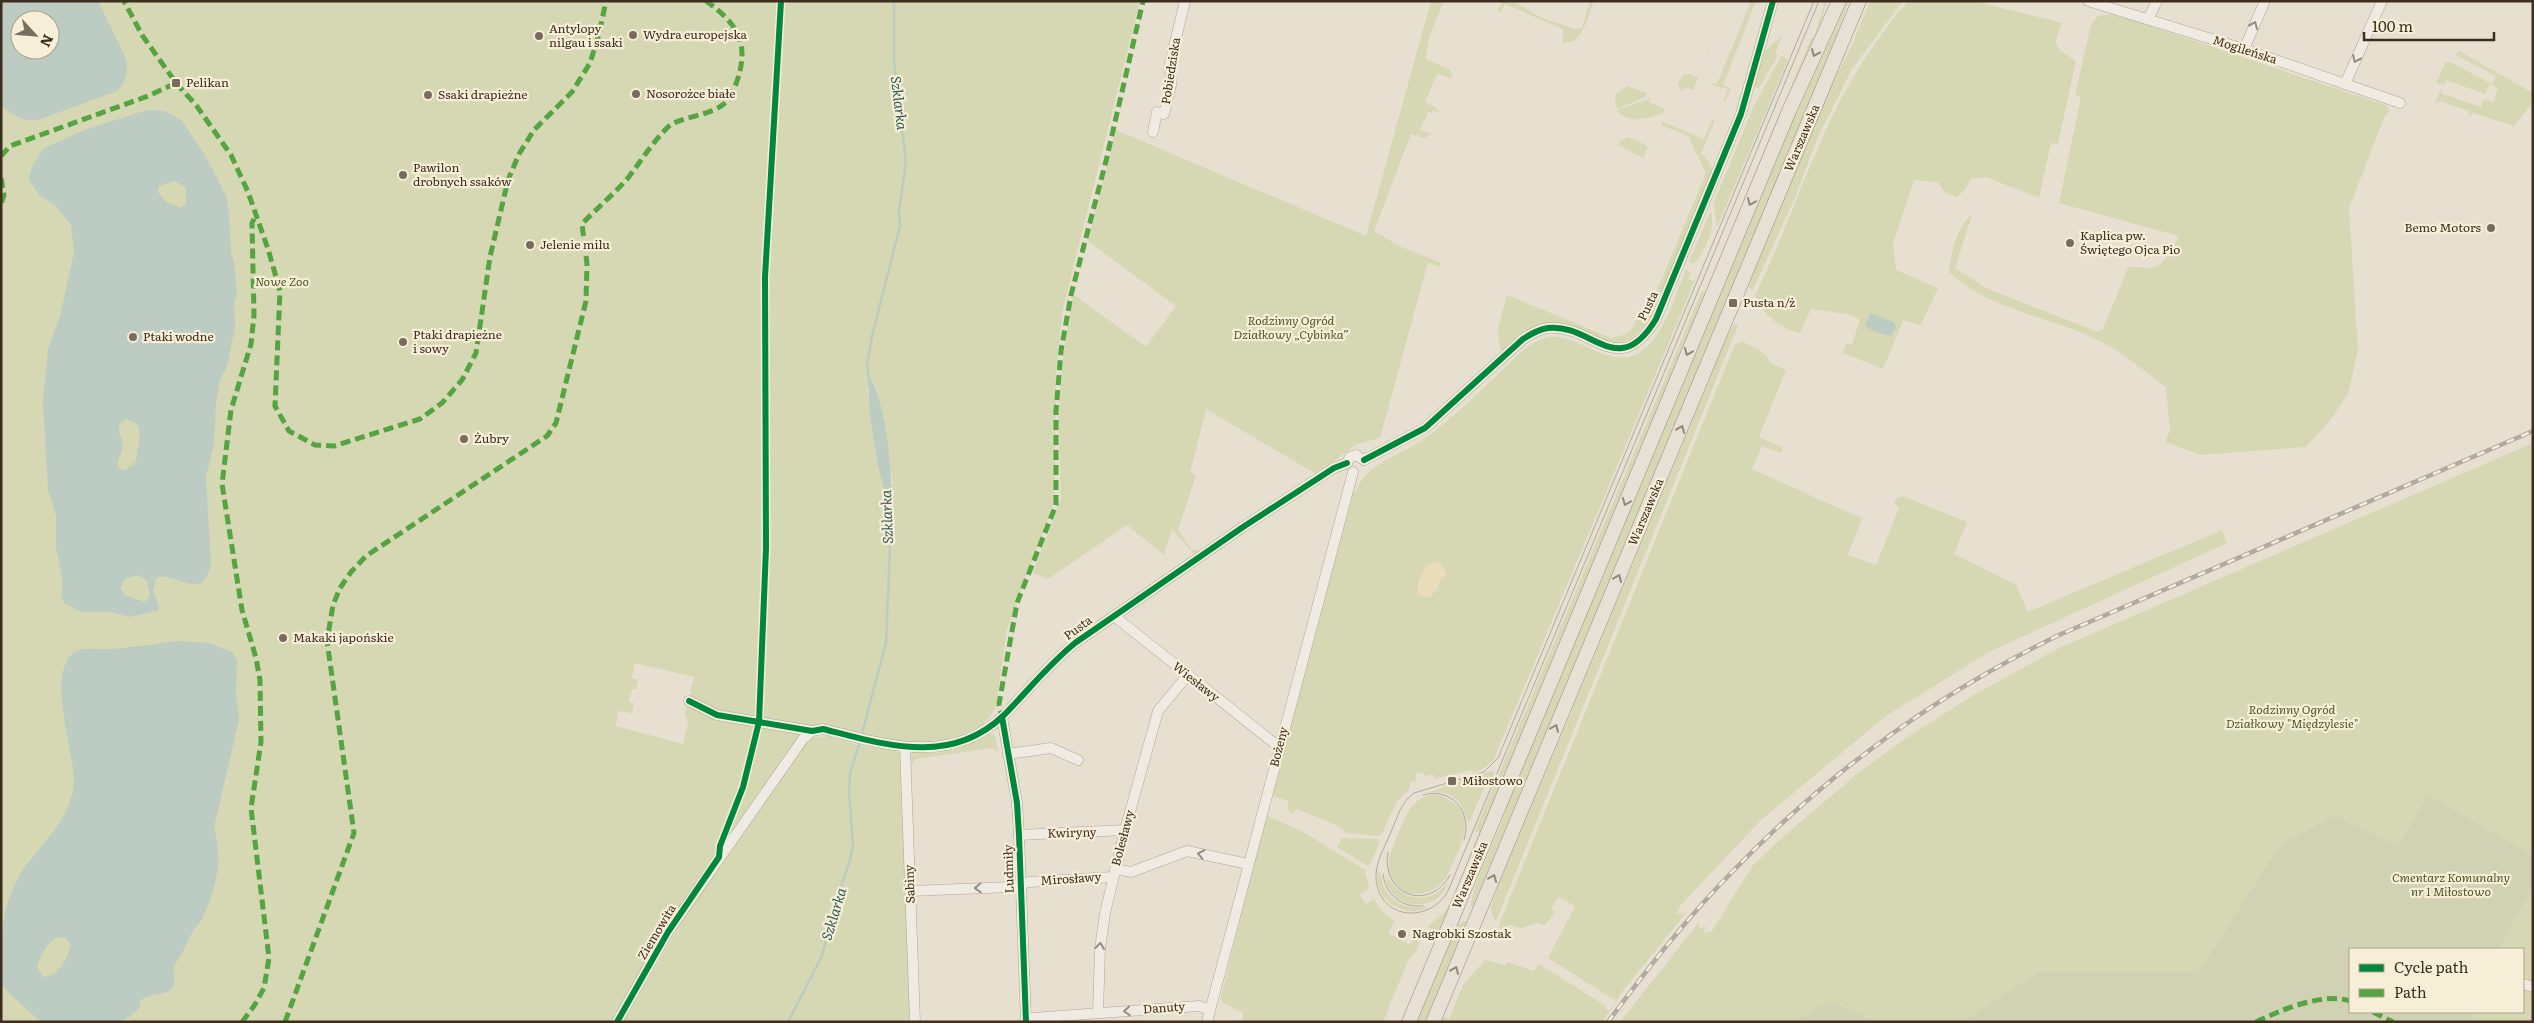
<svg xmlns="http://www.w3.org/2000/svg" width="2534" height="1023" viewBox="0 0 2534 1023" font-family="Literata,serif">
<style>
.green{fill:#d6d7b3;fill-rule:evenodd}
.sand{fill:#eadcb9}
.cemetery{fill:#d1d1b3}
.water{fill:#bcccc2;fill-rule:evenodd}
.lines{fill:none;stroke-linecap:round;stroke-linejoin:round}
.stream{stroke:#bcccc2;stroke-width:2.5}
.minor-casing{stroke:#ada599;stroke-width:11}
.major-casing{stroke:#928b80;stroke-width:15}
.minor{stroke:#efebe3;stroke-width:10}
.major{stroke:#e6e1d4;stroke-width:14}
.tram{stroke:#afaaa2;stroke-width:1}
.rail-casing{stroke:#afaaa2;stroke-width:4.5}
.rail{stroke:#f7eed8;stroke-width:2.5;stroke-dasharray:8;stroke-linecap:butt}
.quiet{stroke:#54a441;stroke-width:5;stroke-dasharray:10 5;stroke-linecap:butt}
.cycleway-casing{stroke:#f7eed8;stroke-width:9}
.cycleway{stroke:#00873e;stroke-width:6}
.oneway{stroke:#968c82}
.oneway2{stroke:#92887a}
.poi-dot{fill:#786c5e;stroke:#f7eed8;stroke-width:2}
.labels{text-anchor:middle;stroke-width:4.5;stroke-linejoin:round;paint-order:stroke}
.poi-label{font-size:12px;fill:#3d2e20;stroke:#f7eed8;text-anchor:start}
.street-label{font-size:12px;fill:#3d2e20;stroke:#f7eed8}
.park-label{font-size:12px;font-style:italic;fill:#4d5a26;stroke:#f7eed8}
.water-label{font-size:14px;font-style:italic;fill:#2f5d5a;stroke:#f7eed8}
</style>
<rect width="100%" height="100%" fill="#e7e0d1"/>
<g class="green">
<path d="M1 1H1140L1063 308 1056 371 1055 500 1007 629 996 706C969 767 863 736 811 729L613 1022H1ZM20 20H50V50H20ZM875 386 881 410 893 484 882 482 867 389ZM635 663 694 677 685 714 688 723 683 744 616 726 618 711 632 713 634 703 629 702 632 689H636L638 680 632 678Z"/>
<path d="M1431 1H1444L1429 38 1426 59 1450 70 1453 76 1449 78 1437 74 1425 102 1436 108 1439 113 1433 110 1432 113 1428 112 1420 130 1431 134 1424 138 1411 134 1374 231 1399 246 1441 263 1439 267 1428 262 1380 438 1357 444 1316 474 1206 409 1190 472 1196 475 1178 530 1191 549 1200 551 1194 554 1172 529 1164 555 1127 525 1048 579 1033 573 1061 499 1058 421 1063 358 1073 294 1146 347 1176 306 1088 241 1116 130 1366 236Z"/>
<path d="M1502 1C1522 1 1526 11 1541 17 1552 22 1564 25 1576 29L1582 28 1590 1H1594C1588 16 1583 44 1563 43V29L1505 4 1501 12 1498 11Z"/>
<path d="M1729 1 1693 90 1685 87 1681 92 1678 84 1683 75 1690 74 1698 77Z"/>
<path d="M1751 1H1756L1723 85 1731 88 1725 102H1723L1728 89 1712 85V83L1717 84Z"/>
<path d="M1825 1H1827L1821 22 1762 164 1746 195 1811 38H1814Z"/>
<path d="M1845 1H1849L1814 96 1472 909C1466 894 1503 827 1507 805L1798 103Z"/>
<path d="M1870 1H1903L1852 69 1818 137 1794 200 1753 290 1749 288 1753 270 1825 98 1851 47Z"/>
<path d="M1909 1H1981L1989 5 2062 23 2055 43 2060 50 2076 61 2058 144 2051 143 2039 198 1986 177 1971 179 1966 188 1957 197 1947 194 1937 182 1914 180 1893 244 1896 270 1938 288 1921 325 1903 320 1883 369 1843 353 1846 344H1852L1860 320 1847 314 1811 309 1800 333H1797C1777 325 1764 316 1755 295 1798 209 1822 113 1880 37 1889 25 1898 11 1909 1Z"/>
<path d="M2115 14 2385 105 2390 110 2384 118 2349 208 2358 350 2348 394 2327 424 2306 447 2201 455 2165 442 2170 431 2166 387C2145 372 2123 352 2100 341 2049 316 1991 311 1949 272 1951 255 1957 224 1972 215L1955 268 1988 289 2098 332 2103 329 2128 268C2136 265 2143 269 2151 268 2164 266 2174 247 2179 236L2059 203 2081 97 2075 95 2091 25 2098 16Z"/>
<path d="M1782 36 1775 53 1778 55 1759 88 1754 87 1765 51Z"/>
<path d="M2459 51 2533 93V102L2514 126 2473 113 2469 118V111L2439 101 2435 105 2441 88V93L2481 107 2484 99 2493 102 2498 88 2489 84 2485 94 2446 80 2444 85 2436 83 2445 63 2450 62 2492 84 2496 76 2456 55Z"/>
<path d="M1781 56 1788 59 1718 225H1716L1714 202 1753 108Z"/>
<path d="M1628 86 1646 93V97L1617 109 1615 102 1616 94Z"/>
<path d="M1651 98 1649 102 1665 109 1663 113C1648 118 1630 126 1617 110Z"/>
<path d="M1713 119 1714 123 1701 153 1710 163 1713 172 1651 317C1624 356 1610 342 1572 328 1564 325 1557 322 1549 323 1530 325 1517 339 1504 351L1500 350 1498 328 1507 295 1611 338C1624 336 1631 333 1637 319L1641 320 1645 311 1648 312 1706 173 1688 136 1661 125 1663 122 1704 139Z"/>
<path d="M1628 137 1648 146 1643 158 1618 145 1620 141Z"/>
<path d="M1711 210C1715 228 1707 251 1693 264L1689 262Z"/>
<path d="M1686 270 1691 272 1688 279 1694 281 1688 297 1494 759 1483 769 1473 773 1472 770 1434 779 1433 774 1425 776 1423 772 1415 774 1416 780 1409 783 1410 788 1396 803 1382 834 1378 836 1347 833 1340 827 1297 809 1293 814 1287 809 1289 801 1272 796 1352 492H1356C1363 468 1391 458 1411 447 1452 422 1487 384 1522 351 1530 345 1538 339 1549 337 1584 333 1619 384 1654 339 1669 320 1676 292 1686 270ZM1424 569 1444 577 1440 580 1436 591 1418 594V583Z"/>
<path d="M1702 291 1706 293 1441 932 1427 927 1445 912 1451 902 1479 833 1475 831Z"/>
<path d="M1734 324 1738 326 1496 921 1492 915 1491 906 1523 819 1526 820 1714 369 1713 364Z"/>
<path d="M1743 342 1756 348 1766 355 1771 363 1786 370 1759 437 1782 447 1781 453 1762 446 1752 469C1789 485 1825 503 1862 518L1848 555 1876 565 1899 508 1894 504 1897 498 1903 496 1967 522 1954 554 2016 585 2028 612 2222 530 2227 543 1989 652 1886 716 1761 820 1680 906 1676 914 1682 912 1680 916 1687 912 1624 989 1603 1022H1442L1444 1017 1449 1019 1463 985 1485 960 1506 965 1507 962 1534 971 1539 964 1606 1006 1605 1008 1609 1011 1616 1001 1548 958 1575 906 1558 897 1551 909 1556 912 1544 926 1538 923 1521 928 1509 925 1504 930 1498 927 1735 344Z"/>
<path d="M2533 443V1022H1620L1699 922V929L1706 926 1703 934 1712 931 1753 865 1783 837 1858 773 1912 734 1972 696 2061 647ZM2350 949H2523V1012H2350Z"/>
<path d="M989 733 996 737 998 753 992 748 916 759 911 766 912 752 935 753 959 749Z"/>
<path d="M827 736 859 745 900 752 912 1022H623L707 879 802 747 813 737Z"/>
<path d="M1492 771 1495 773 1491 782 1487 781 1469 823C1461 799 1454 790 1427 793Z"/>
<path d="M1430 795C1443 795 1447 798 1457 806 1477 823 1454 859 1446 878 1435 891 1424 896 1407 893 1379 880 1389 854 1399 832 1406 815 1411 800 1430 795Z"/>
<path d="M1266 815 1305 833 1365 870 1369 888 1359 895 1366 904 1374 899 1383 912 1395 921 1388 933 1410 945 1414 939 1419 941 1418 948 1407 963 1383 1022H1228L1243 1020V1013L1222 1002 1221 997Z"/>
<path d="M1342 838 1378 839 1380 841 1370 865 1368 866 1337 847Z"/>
<path d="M1378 870C1382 874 1381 879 1383 885 1389 904 1411 910 1429 907 1404 920 1372 899 1378 870Z"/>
<path d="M1386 876C1397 893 1413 904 1435 894 1440 891 1446 884 1448 883 1438 915 1387 910 1386 876Z"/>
<path d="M1464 921 1469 922 1427 1022H1414L1454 927Z"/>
</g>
<path class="sand" d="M1436 561 1440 563 1447 574C1445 576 1442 578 1440 580 1432 588 1437 604 1418 594 1418 581 1422 564 1436 561Z"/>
<g class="cemetery">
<path d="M2428 795 2533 856V886L2499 949H2350V1012H2475L2471 1022H1963L2039 972H2199L2280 846 2334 816 2398 847Z"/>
<path d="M1830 1002 1877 1022H1793Z"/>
</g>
<g class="water">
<path d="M1 1H98L126 59C128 72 127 81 117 91L38 120C21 121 14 116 1 105ZM20 20H50V50H20Z"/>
<path d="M147 110 165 111 182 121 205 155 226 196 229 213 231 254 234 262 237 293 234 305 235 327 227 366 220 380 216 404 214 444 206 477 211 565C203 604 173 570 156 578L153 591 159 607 157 611 129 617 111 612H82L64 603 61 596 63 583 56 547V516L48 489 43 402 48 349 60 317 74 252 71 225 55 205 40 196 29 180 32 166 44 148 87 129ZM174 181 186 187V204L180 208 166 202 158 192 159 186ZM127 419 138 425 140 434 136 462 124 471 119 469 117 465C118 459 121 454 122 449 125 437 110 427 127 419ZM138 575 147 581 150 595 145 602 125 595 120 588 125 579Z"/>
<path d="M1870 313 1894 322 1896 328 1891 336 1876 332 1865 326Z"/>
<path d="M870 379C883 392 896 485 889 503 881 493 863 388 870 379Z"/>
<path d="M177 641 210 643 232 652 237 660 236 693 239 720 214 827C223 860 217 886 203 917 201 923 195 927 192 933 185 946 183 955 173 966 180 1004 157 987 140 1001L139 1008C135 1012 129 1018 124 1020 118 1023 49 1023 43 1022 36 1019 3 988 1 983 1 948 0 918 14 886 31 849 74 823 74 779 73 748 49 683 70 656 72 653 79 650 83 649 93 648 103 650 113 649 134 647 156 644 177 641ZM58 937 65 938 71 944C67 959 60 976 44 977L37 969C39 957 47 943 58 937Z"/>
</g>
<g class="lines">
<g class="stream">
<path d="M869 382 867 366 872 336 900 226 899 212 906 161 894 61V1"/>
<path d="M861 737 886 643 891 524 889 500"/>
<path d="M788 1022 822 956 834 907 849 864 853 846 849 791 850 773 860 742"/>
</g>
<defs>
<g id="minor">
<path d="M2088 1 2244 49 2400 103"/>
<path d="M2148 19 2157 1"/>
<path d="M2244 49 2265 1"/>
<path d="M2345 84 2382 1"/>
<path d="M1153 132 1157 112 1164 114 1171 85 1170 63 1185 1"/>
<path d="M1364 460 1425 428 1523 339C1531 334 1539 329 1548 328 1592 323 1618 382 1656 319L1741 114 1773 1"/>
<path d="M1347 463 1350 457 1356 455 1364 460"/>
<path d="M1114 616 1279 747"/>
<path d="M689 701 717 715 812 731 823 729C886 745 950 766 1003 716 1027 692 1048 665 1075 643L1243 527 1334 468 1347 463"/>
<path d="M1002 717 1017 803 1019 835 1026 1022"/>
<path d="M905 747 915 1022"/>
<path d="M1008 754 1051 748 1078 760"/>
<path d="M1019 835 1125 830"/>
<path d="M1115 869 1131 872 1187 851 1248 864"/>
<path d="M910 891 1011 887 1029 882 1113 877"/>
<path d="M2523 984 2533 987"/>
<path d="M1098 1013 1100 949 1105 913 1125 830 1158 711 1187 676"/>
<path d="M617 1022 668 932 803 739 812 731"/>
<path d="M1028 1022 1032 1018 1199 1006 1210 1010"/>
<path d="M1207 1022 1353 472"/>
</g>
<g id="major">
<path d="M1409 1022 1789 111 1839 1"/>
<path d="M1433 1022 1859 1"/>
</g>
</defs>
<use href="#minor" class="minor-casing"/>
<use href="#major" class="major-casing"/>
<use href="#minor" class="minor"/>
<use href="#major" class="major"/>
<g class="tram">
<path d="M1814 1 1498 758 1484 772 1414 793C1401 802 1397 818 1391 832 1385 846 1375 863 1376 879 1380 920 1429 924 1448 891L1819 1"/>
<path d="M1423 795C1452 787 1473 812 1464 840"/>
<path d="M1388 852C1380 895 1429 913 1450 875"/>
<path d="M1383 874C1385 895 1402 908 1423 906"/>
</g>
<defs>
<path id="rail" d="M1608 1022C1648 968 1689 915 1736 868 1829 772 1939 693 2059 635L2533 431"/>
</defs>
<use href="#rail" class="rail-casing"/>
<use href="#rail" class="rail"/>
<g class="quiet">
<path d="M176 83 196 105 231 155 248 192 268 249 280 291 275 406 289 431 315 445 334 446 420 419 442 403 462 380 476 353 490 257 508 180 519 154 534 130 572 92 590 63 599 34 606 1"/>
<path d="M1 156 10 146 148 96 176 83 142 35 124 1"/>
<path d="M1 178 4 195 1 204"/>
<path d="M1004 714 1002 717 999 704 1017 603 1056 505V411L1061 351 1071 295 1106 161 1143 1"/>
<path d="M2373 1012 2393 1022"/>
<path d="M242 1022 254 1006 264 988 269 958 251 808 261 742 260 680 256 658 242 610 222 484 231 410 251 344 254 315 252 223 256 215"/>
<path d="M285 1022 354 833 327 641 333 605 340 588 351 572 366 556 547 436 556 423 586 301 587 264 582 224C597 208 614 194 628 178 641 161 652 143 668 127 679 117 707 116 721 106 730 101 734 90 737 81 750 43 737 23 706 1"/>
<path d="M2256 1022C2280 1010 2324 992 2350 1001"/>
</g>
<defs>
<g id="cycleway">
<path d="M1364 460 1425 428 1523 339C1531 334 1539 329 1548 328 1592 323 1618 382 1656 319L1741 114 1773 1"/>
<path d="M689 701 717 715 812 731 823 729C886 745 950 766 1003 716 1027 692 1048 665 1075 643L1243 527 1334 468 1347 463"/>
<path d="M1002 717 1017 803 1019 835 1026 1022"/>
<path d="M617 1022 668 932 719 857 720 846 743 787 759 722 766 548 765 277 781 1"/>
</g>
</defs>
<use href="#cycleway" class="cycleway-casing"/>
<use href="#cycleway" class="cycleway"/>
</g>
<defs><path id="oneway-chevron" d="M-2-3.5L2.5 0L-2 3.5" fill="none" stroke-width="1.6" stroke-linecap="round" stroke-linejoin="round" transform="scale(1.25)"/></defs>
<g class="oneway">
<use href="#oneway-chevron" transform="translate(2254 25) rotate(-66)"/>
<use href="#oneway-chevron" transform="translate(2356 59) rotate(114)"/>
<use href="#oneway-chevron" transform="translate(1201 854) rotate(-168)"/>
<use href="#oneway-chevron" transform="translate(978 888) rotate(178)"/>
<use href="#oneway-chevron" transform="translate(1100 946) rotate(-84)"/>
<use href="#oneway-chevron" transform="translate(1127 1011) rotate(176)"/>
</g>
<g class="oneway2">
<use href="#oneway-chevron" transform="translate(1815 53) rotate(114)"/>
<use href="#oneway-chevron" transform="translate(1751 202) rotate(113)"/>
<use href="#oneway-chevron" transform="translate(1688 352) rotate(113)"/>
<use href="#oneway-chevron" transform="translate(1681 429) rotate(-67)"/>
<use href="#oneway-chevron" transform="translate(1626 502) rotate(113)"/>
<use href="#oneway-chevron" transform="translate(1618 578) rotate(-67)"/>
<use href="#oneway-chevron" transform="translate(1555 728) rotate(-67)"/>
<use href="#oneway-chevron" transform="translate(1493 878) rotate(-67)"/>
<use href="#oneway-chevron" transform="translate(1455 970) rotate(-67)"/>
</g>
<g class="poi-dot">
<circle cx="633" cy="35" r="5"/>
<circle cx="539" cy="36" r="5"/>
<rect x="171" y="78" width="10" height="10" rx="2.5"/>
<circle cx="636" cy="94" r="5"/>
<circle cx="428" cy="95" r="5"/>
<circle cx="403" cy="175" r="5"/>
<circle cx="2491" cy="228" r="5"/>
<circle cx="2070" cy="243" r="5"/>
<circle cx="530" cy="245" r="5"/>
<rect x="1728" y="298" width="10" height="10" rx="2.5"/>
<circle cx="133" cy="337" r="5"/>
<circle cx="403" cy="342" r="5"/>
<circle cx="464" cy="439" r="5"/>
<circle cx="283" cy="638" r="5"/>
<rect x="1447" y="776" width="10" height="10" rx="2.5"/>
<circle cx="1402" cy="934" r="5"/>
</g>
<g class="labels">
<g class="poi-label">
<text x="549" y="33">Antylopy<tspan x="549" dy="14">nilgau i ssaki</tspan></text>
<text x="643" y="39">Wydra europejska</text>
<text x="186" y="87">Pelikan</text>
<text x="646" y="98">Nosorożce białe</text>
<text x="438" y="99">Ssaki drapieżne</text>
<text x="413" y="172">Pawilon<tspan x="413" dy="14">drobnych ssaków</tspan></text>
<text x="2481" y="232" text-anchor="end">Bemo Motors</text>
<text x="2080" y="240">Kaplica pw.<tspan x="2080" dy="14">Świętego Ojca Pio</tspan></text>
<text x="540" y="249">Jelenie milu</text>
<text x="1743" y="307">Pusta n/ż</text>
<text x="413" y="339">Ptaki drapieżne<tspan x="413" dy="14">i sowy</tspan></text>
<text x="143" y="341">Ptaki wodne</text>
<text x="474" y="443">Żubry</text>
<text x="293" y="642">Makaki japońskie</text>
<text x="1462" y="785">Miłostowo</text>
<text x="1412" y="938">Nagrobki Szostak</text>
</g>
<g class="street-label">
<text transform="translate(2245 50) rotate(18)" y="4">Mogileńska</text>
<text transform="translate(1171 71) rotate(-81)" y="4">Pobiedziska</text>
<text transform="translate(1802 138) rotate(-67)" y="4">Warszawska</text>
<text transform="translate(1648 306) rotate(-64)" y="4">Pusta</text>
<text transform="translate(1646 512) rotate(-67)" y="4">Warszawska</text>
<text transform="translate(1078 628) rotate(-36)" y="4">Pusta</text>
<text transform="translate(1196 682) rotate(38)" y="4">Wiesławy</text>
<text transform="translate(1279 747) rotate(-76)" y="4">Bożeny</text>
<text transform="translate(1072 833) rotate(-2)" y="4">Kwiryny</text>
<text transform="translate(1123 838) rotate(-75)" y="4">Bolesławy</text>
<text transform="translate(1009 869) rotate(-92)" y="4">Ludmiły</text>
<text transform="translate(1470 875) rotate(-67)" y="4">Warszawska</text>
<text transform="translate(1071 879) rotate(-4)" y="4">Mirosławy</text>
<text transform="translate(910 884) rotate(-92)" y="4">Sabiny</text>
<text transform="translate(657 932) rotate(-59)" y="4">Ziemowita</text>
<text transform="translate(1164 1008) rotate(-4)" y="4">Danuty</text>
</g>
<g class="park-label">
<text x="282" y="286">Nowe Zoo</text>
<text x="1291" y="325">Rodzinny Ogród<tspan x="1291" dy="14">Działkowy „Cybinka”</tspan></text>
<text x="2292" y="714">Rodzinny Ogród<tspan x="2292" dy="14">Działkowy "Międzylesie"</tspan></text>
<text x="2451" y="882">Cmentarz Komunalny<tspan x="2451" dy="14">nr 1 Miłostowo</tspan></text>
</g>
<g class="water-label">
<text transform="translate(899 103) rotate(83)" y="5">Szklarka</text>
<text transform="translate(887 517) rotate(-92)" y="5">Szklarka</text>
<text transform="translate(834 914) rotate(-73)" y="5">Szklarka</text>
</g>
</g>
<rect width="2534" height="1023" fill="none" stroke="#3d2e20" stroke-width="5"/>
<rect x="2349" y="948" width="175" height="65" fill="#f7eed8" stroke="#ada18e"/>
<rect x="2359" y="964" width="25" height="8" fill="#00873e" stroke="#ada18e"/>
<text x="2394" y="973" font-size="15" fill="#3d2e20">Cycle path</text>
<rect x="2359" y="989" width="25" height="8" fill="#54a441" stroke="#ada18e"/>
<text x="2394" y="998" font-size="15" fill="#3d2e20">Path</text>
<g transform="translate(35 35) rotate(116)"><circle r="24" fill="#f7eed8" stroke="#ada18e"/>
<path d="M0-4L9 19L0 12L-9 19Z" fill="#786c5e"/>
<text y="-8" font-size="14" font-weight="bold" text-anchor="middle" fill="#3d2e20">N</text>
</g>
<path d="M2364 32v8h130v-8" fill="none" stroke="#3d2e20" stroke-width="2.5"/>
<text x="2372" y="32" font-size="15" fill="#3d2e20" stroke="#f7eed8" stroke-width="4" paint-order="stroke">100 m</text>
</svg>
